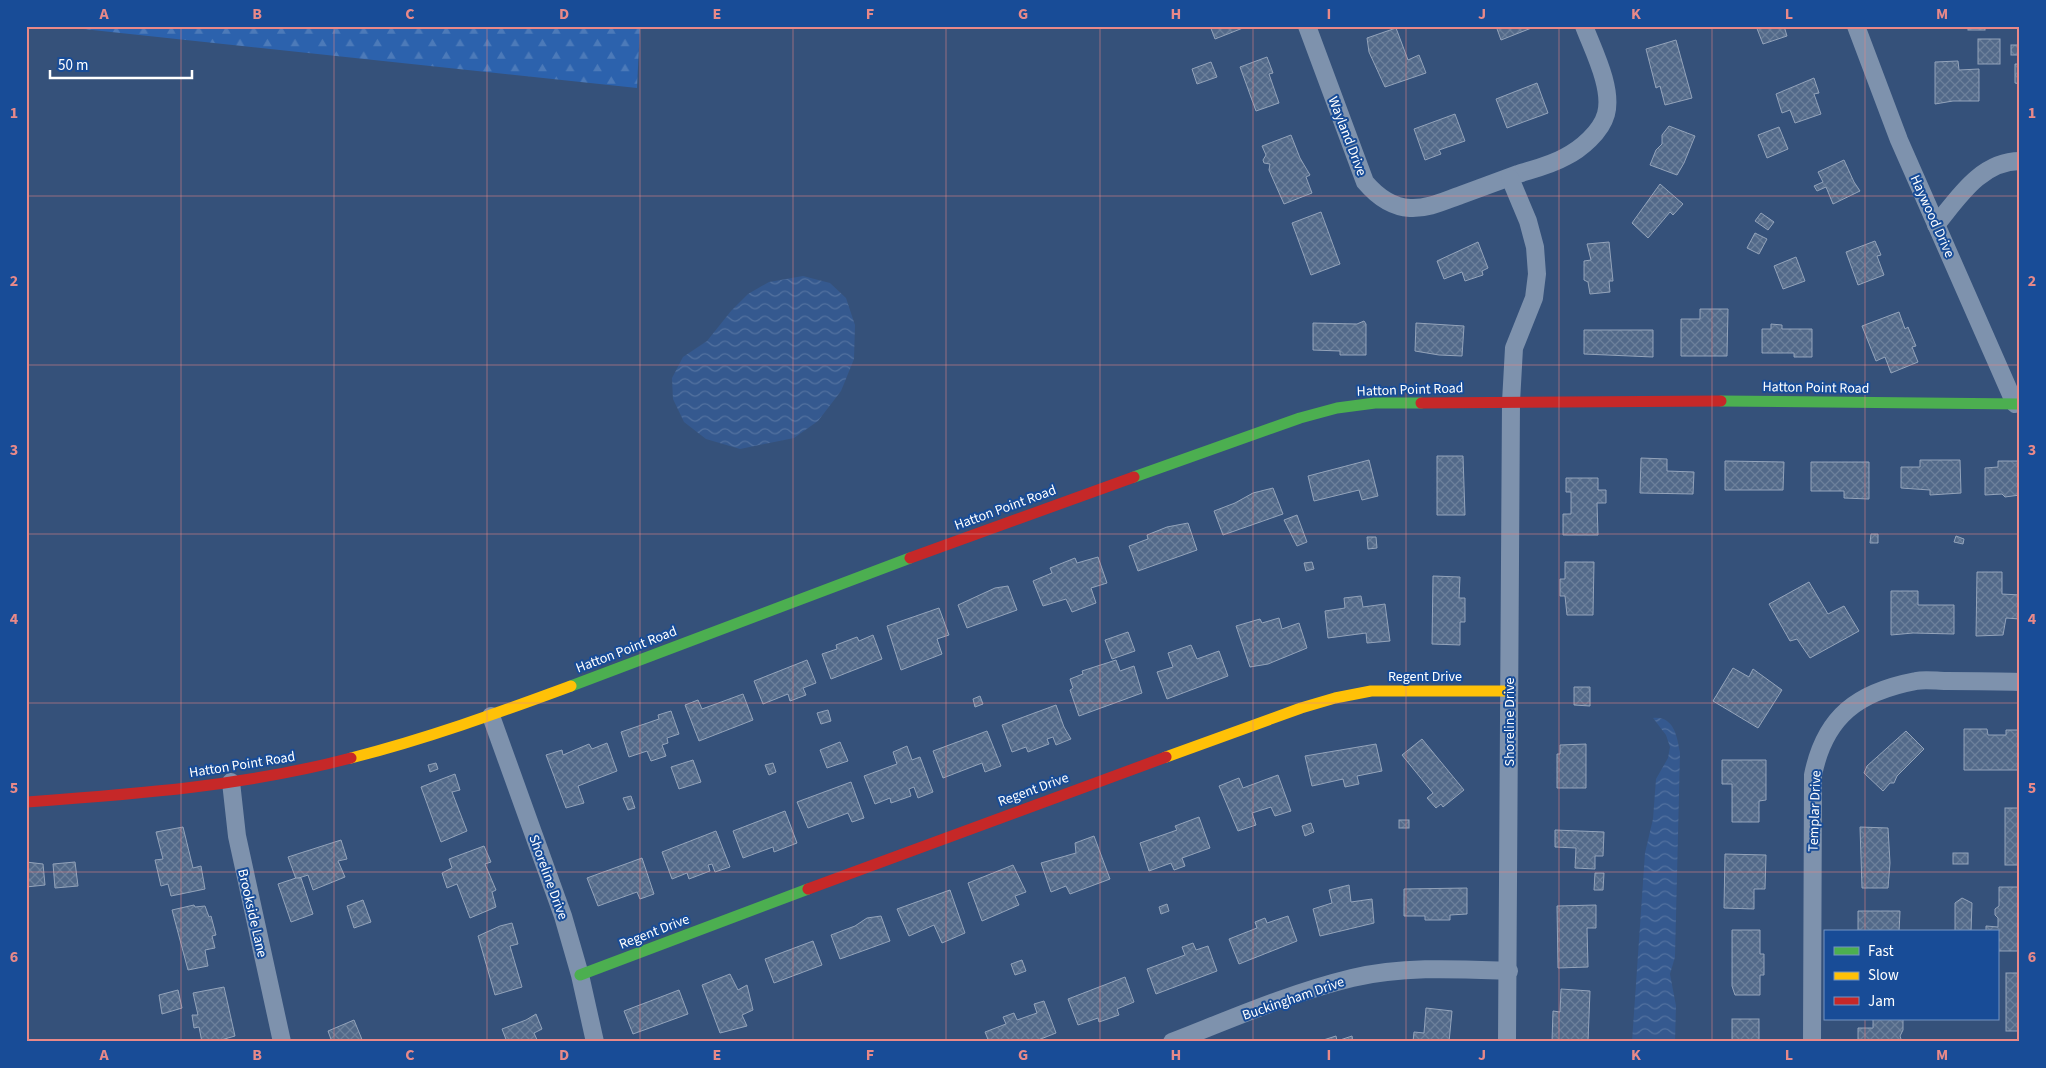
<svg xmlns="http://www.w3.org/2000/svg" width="2046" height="1068" viewBox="0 0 2046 1068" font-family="'Source Sans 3',sans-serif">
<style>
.forest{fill:url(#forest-firs)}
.water{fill:url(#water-waves)}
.building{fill:url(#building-cross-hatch);stroke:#93a3ba}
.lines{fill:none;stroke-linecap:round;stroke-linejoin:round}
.street{stroke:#7e92ad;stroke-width:18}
.fast{stroke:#4caf50;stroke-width:11}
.slow{stroke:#ffc107;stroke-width:11}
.jam{stroke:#c62828;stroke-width:11}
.grid{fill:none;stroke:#e88989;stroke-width:1;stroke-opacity:0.55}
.labels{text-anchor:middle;stroke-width:4;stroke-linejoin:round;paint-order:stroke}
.street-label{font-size:14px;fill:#fff;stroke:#184c97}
.neatline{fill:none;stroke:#e88989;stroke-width:2}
.grid-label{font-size:16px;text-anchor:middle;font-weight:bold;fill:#e88989}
</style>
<defs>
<pattern id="forest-firs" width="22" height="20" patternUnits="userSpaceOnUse" patternTransform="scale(1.25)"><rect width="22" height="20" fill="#2c62ad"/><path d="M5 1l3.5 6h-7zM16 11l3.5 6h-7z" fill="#4c7ab9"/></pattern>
<pattern id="water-waves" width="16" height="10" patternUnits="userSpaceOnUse" patternTransform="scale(1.25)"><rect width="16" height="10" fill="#35598f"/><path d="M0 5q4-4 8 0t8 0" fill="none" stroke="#5372a0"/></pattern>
<pattern id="building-cross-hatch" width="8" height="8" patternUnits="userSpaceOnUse" patternTransform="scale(1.25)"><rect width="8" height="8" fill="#526989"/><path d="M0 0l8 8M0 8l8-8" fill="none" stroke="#6c809b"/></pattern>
</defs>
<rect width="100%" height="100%" fill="#35517a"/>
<path class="forest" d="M55 26H640L637 88Z"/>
<g class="water">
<path d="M803 276 830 283 846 298 855 325 854 359 841 391 818 421 794 438 740 449 706 439 684 422 673 399 672 378 683 357 707 341 731 311 748 294 769 282Z"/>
<path d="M1653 718C1674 716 1677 736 1680 753L1675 957 1670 974 1676 1006 1675 1042H1632L1645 853 1653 819 1656 779 1668 758 1670 747 1666 735Z"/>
</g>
<g class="building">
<path d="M1210 26H1248L1215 39Z"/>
<path d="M1496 26H1533L1534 27 1501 40Z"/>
<path d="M1756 26H1784L1787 36 1763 44Z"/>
<rect x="1968" y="26" width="17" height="4"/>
<path d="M1396 28 1408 60 1419 55 1426 73 1385 87 1369 52 1367 38Z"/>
<rect x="1978" y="39" width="22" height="25"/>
<path d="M1676 40 1692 98 1665 105 1660 86 1656 88 1646 49Z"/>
<rect x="2011" y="45" width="9" height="10"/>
<path d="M1267 57 1273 73 1269 74 1279 103 1256 111 1240 67Z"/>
<path d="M1958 61 1959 70 1979 69V101H1953L1935 104V62Z"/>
<path d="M1211 62 1217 77 1197 84 1192 69Z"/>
<path d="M2015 64H2020V84L2015 83Z"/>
<path d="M1814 78 1819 93 1814 94 1821 114 1795 123 1790 110 1782 113 1776 94Z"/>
<path d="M1537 83 1548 113 1507 128 1496 99Z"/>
<path d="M1455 114 1465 141 1439 150 1441 154 1425 160 1414 129Z"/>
<path d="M1669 126 1695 136 1684 163 1677 175 1650 165 1656 150 1662 144V135Z"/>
<path d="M1779 127 1788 149 1767 158 1758 135Z"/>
<path d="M1291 135 1300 158 1310 175 1306 177 1312 193 1284 204 1269 170 1270 164 1264 163 1263 160 1266 155 1262 146Z"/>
<path d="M1844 160 1854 182 1860 191 1833 204 1826 187 1817 191 1814 186 1823 182 1818 172Z"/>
<path d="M1660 184 1683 204 1673 215 1670 212 1648 238 1632 223Z"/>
<path d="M1321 212 1340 264 1311 275 1292 223Z"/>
<path d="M1761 213 1774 222 1768 230 1755 221Z"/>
<path d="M1755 233 1767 239 1759 254 1747 248Z"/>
<path d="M1875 241 1881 255 1877 256 1884 275 1858 285 1846 252Z"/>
<path d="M1478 242 1488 268 1482 271 1483 275 1465 281 1462 272 1444 279 1437 261Z"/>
<path d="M1609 242 1613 281H1609L1610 292 1590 294 1588 282 1584 280V261L1591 260 1587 244Z"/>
<path d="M1796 257 1805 281 1783 289 1774 266Z"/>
<path d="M1700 309H1728L1727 356H1681V319H1700Z"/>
<path d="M1899 312 1905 329 1908 327 1916 346 1912 347 1918 362 1891 373 1885 357 1876 361 1862 326Z"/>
<path d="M1364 321 1366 324V355H1340V351L1313 350V323L1357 324Z"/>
<path d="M1416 323 1464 326 1462 356 1439 355 1415 351Z"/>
<path d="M1771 324 1782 325V329H1812V357H1794V353H1762V329H1771Z"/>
<path d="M1584 330H1653V357L1584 354Z"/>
<path d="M1437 456H1463L1465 515H1437Z"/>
<path d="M1641 458 1667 459V471L1694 472 1693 494 1640 493Z"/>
<path d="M1369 460 1378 496 1362 500 1359 490 1314 501 1308 476Z"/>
<path d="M1920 460H1960L1961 493 1930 495V490L1901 488V467H1920Z"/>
<path d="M1725 461 1784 462 1783 490H1725Z"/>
<path d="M1998 461H2020V495L2005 497 2002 494 1985 495V468L1998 467Z"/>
<path d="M1811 462H1869V499L1844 498V491H1811Z"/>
<path d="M1566 478H1598V490H1606V503H1597L1598 535H1563V514H1571V492H1566Z"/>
<path d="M1273 488 1283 514 1223 535 1214 511 1235 503 1253 493Z"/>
<path d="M1297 515 1307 542 1297 546 1284 520Z"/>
<path d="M1188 523 1197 550 1138 571 1129 546 1148 539 1147 535 1167 527Z"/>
<path d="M1871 534H1878V543H1870Z"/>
<path d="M1956 536 1964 539 1963 544 1954 542Z"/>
<path d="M1367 537H1376L1377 548 1368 549Z"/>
<path d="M1098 557 1107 583 1091 588 1096 603 1072 612 1066 599 1043 606 1033 581 1052 573 1050 568 1075 558 1077 563Z"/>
<path d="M1312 562 1314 569 1306 571 1304 563Z"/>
<path d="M1565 562H1594L1593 615H1567L1565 596H1560V579H1565Z"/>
<path d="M1977 572H2002V594L2020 595V619L2006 618 2003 635 1976 636Z"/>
<path d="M1433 576 1460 577 1459 598H1465V622H1460V645L1432 644Z"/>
<path d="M1809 582 1828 614 1844 606 1859 631 1810 658 1797 639 1790 641 1769 604Z"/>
<path d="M1008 586 1017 610 967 628 958 605 995 588Z"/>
<path d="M1891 591H1918V605H1954V634L1913 633 1891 635Z"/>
<path d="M1361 596 1363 607 1385 604 1390 641 1367 643 1366 633 1328 638 1325 611 1345 608 1344 598Z"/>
<path d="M939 608 949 635 937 639 942 654 901 670 887 626Z"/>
<path d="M1279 618 1282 629 1299 623 1307 648 1268 664 1250 667 1236 626 1260 619 1262 623Z"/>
<path d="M1128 632 1135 651 1112 659 1105 640Z"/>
<path d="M873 635 882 659 831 679 822 654 837 649 836 645 857 637 859 641Z"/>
<path d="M1191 645 1197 659 1219 651 1228 676 1167 699 1157 672 1173 667 1168 653Z"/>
<path d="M807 660 816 683 803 688 806 695 790 701 788 694 763 704 754 681Z"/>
<path d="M1116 660 1120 671 1134 666 1142 693 1079 716 1070 690 1073 688 1070 679 1083 674 1082 671Z"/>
<path d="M1733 668 1749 677 1753 669 1782 690 1758 728 1713 701Z"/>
<path d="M1574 687H1590V706L1574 705Z"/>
<path d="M743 694 753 720 699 741 685 705 698 700 702 709Z"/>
<path d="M980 696 983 704 975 707 973 699Z"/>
<path d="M1056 705 1064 727 1071 739 1056 745 1053 737 1047 739 1049 744 1028 752 1026 747 1012 752 1002 725Z"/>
<path d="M828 710 831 721 821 724 817 713Z"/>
<path d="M671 711 679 734 667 738 668 743 662 745 666 756 651 761 647 751 629 757 621 732 659 719 658 715Z"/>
<path d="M1964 729H1987L1988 735H2006V730H2020V770H1964Z"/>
<path d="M987 731 1001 766 985 772 982 763 943 778 933 751Z"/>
<path d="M1906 731 1924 749 1897 776 1894 783H1890L1883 791 1864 773 1867 766Z"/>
<path d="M1422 739 1464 790 1443 807 1441 804 1436 808 1427 798 1433 793 1402 755Z"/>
<path d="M840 742 848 761 827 768 820 750Z"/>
<path d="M607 743 617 771 578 786 584 803 566 808 546 755 562 750 563 755 589 744 592 749Z"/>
<path d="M1376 744 1382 771 1357 776 1359 784 1345 787 1343 779 1312 786 1305 756Z"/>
<path d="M1586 744V788H1557V754H1560V745Z"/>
<path d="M907 746 912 760 920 757 933 792 918 798 914 787 909 789 911 796 891 803 890 798 875 804 864 776 897 764 893 752Z"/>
<path d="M693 760 701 782 679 789 671 767Z"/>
<path d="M1722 760H1766V800L1759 801V822H1732V784H1722Z"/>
<path d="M436 763 438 769 430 772 428 765Z"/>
<path d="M773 763 776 772 769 775 765 765Z"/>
<path d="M455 774 460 790 452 792 467 831 441 842 421 787Z"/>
<path d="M1278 775 1291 811 1275 816 1271 807 1252 813 1256 825 1238 831 1219 786 1239 778 1243 788Z"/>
<path d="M851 782 864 818 852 822 848 813 808 828 797 802Z"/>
<path d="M631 796 635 808 628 810 623 798Z"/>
<rect x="2005" y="808" width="15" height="57"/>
<path d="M785 811 797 843 774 852 773 847 743 858 733 831Z"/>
<path d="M1199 817 1210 848 1182 858 1185 866 1174 870 1171 863 1149 871 1140 843 1177 830 1175 826Z"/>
<rect x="1399" y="820" width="10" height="8"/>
<path d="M1311 823 1314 832 1305 836 1302 826Z"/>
<path d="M183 827 193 868 201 866 205 889 171 896 168 884 161 886 155 860 163 859 156 832Z"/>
<path d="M1860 827 1888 828 1890 863 1888 888H1862Z"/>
<path d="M1555 830 1604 832 1603 856H1595V869L1575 868 1576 848 1555 847Z"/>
<path d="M716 831 730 867 715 872 712 864 708 865 710 871 689 879 687 873 672 879 662 852Z"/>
<path d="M1094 836 1110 879 1070 894 1066 886 1051 892 1041 863 1076 853 1075 843Z"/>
<path d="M341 840 347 859 338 861 345 877 313 890 308 875 296 879 288 857Z"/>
<path d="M484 846 491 862 485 864 496 890 492 892 496 907 470 918 457 884 447 888 442 873 452 868 449 859Z"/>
<rect x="1953" y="853" width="15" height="11"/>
<path d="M1725 854 1766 855 1765 889H1754V909L1724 908Z"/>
<path d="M642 858 654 894 640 899 637 892 598 906 587 878Z"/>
<path d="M26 862 43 864 45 885 26 887Z"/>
<path d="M75 862 78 886 55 888 53 864Z"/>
<path d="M1013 865 1026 892 1015 896 1019 905 982 921 968 883Z"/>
<path d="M1595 873H1604L1603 890H1594Z"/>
<path d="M296 878H301L313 914 291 922 278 884Z"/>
<path d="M1349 885 1351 902 1372 899 1374 923 1320 936 1313 909 1332 903 1329 890Z"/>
<path d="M1999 887H2020V951H1997V932H1986V926L1998 927V918L1995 915V909L1999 906Z"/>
<path d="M1467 888V914L1450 915V920H1425V916H1404V889Z"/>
<path d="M950 890 965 933 942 943 934 925 909 936 897 909Z"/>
<path d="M1962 898 1972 903 1971 932 1955 931V903Z"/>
<path d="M363 900 371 922 354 928 347 906Z"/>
<path d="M1167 904 1169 911 1161 914 1159 907Z"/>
<path d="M194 905 195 907 205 906 209 917 211 916 216 935 212 936 215 948 205 950 208 966 188 970 172 910Z"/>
<path d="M1596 905V928H1587L1588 967 1558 968 1557 906Z"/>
<path d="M1858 911H1900L1899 932H1858Z"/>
<path d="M881 916 890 941 840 959 831 935 855 926 867 918Z"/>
<path d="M1288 916 1297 941 1239 964 1229 939 1257 928 1255 922 1265 918 1267 923Z"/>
<path d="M512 923 518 944 510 946 522 987 495 995 478 936 500 926Z"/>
<path d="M1732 930H1760V954H1764V975H1760V995H1735L1732 986Z"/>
<path d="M813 941 822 965 774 983 765 959Z"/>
<path d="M1193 943 1196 950 1208 946 1217 971 1156 994 1147 969 1185 955 1182 947Z"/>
<path d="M1022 960 1026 971 1015 975 1011 964Z"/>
<rect x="2006" y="973" width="14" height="58"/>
<path d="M730 974 738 990 747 985 753 1010 742 1015 747 1026 720 1033 702 985Z"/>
<path d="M1125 977 1134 1002 1117 1009 1119 1015 1099 1022 1098 1018 1078 1025 1068 999Z"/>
<path d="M224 987 235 1036 214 1042H202L199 1027 194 1028 192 1015H198L193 993Z"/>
<path d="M1561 989 1590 991 1588 1042H1552L1553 1011 1560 1012Z"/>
<path d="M178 990 182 1008 162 1014 159 995Z"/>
<path d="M679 990 688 1014 633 1034 624 1011Z"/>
<path d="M1044 1001 1056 1033 1033 1042H989L985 1032 1006 1024 1003 1017 1014 1013 1017 1020 1037 1013 1034 1004Z"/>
<path d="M1426 1008 1452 1011 1449 1042H1413L1414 1032 1424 1033Z"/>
<path d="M536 1014 542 1029 534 1033 538 1042H507L502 1029 526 1020Z"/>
<rect x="1732" y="1019" width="27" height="23"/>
<path d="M1873 1019H1903V1030L1900 1036 1902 1042H1858V1028H1873Z"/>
<path d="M354 1020 363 1042H332L328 1031Z"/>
<path d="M1336 1036 1337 1041 1352 1036 1353 1042H1317Z"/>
</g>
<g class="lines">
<g class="street">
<path d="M1307 26 1365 182C1376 195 1392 207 1410 208 1428 209 1444 201 1461 195 1480 188 1499 181 1518 174 1534 169 1551 165 1565 157 1581 149 1601 132 1606 114 1613 88 1593 50 1584 26"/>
<path d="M1856 26 1899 140 2015 404"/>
<path d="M1936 225C1958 198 1981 161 2020 161"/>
<path d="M491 716 563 916 580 975 595 1042"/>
<path d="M231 782 237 836 282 1042"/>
<path d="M1172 1042C1231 1019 1290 993 1352 978 1404 966 1456 969 1509 971"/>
<path d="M1507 1042 1511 402 1514 348 1534 298 1537 274 1535 247 1528 221 1510 178"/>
<path d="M1812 1042 1813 775C1825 716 1858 692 1916 681 1925 679 1937 681 1946 681 1971 681 1995 681 2020 682"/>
</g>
<g class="fast">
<path d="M1721 401 2020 404"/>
<path d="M1134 477 1300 418 1337 408 1375 403H1421"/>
<path d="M571 686 910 558"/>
<path d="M580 975 808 889"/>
</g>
<g class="slow">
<path d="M1166 757 1301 708 1335 698 1371 691H1509"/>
<path d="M351 758C426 739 498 713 571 686"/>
</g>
<g class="jam">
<path d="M1421 403 1721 401"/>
<path d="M910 558 1134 477"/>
<path d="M26 802C135 794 245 786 351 758"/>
<path d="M808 889 1166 757"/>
</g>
</g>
<path class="grid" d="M181 26V1042M334 26V1042M487 26V1042M640 26V1042M793 26V1042M946 26V1042M1100 26V1042M1253 26V1042M1406 26V1042M1559 26V1042M1712 26V1042M1865 26V932M26 196H2020M26 365H2020M26 534H2020M26 703H2020M26 872H2020M1865 1019V1042"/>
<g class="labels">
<g class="street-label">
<text transform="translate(1348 136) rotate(69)" y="5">Wayland Drive</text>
<text transform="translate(1933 216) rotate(66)" y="5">Haywood Drive</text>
<text transform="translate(1816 387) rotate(1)" y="5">Hatton Point Road</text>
<text transform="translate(1410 389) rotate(-2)" y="5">Hatton Point Road</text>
<text transform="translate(1005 507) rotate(-20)" y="5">Hatton Point Road</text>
<text transform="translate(626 649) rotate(-21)" y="5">Hatton Point Road</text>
<text x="1425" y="681">Regent Drive</text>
<text transform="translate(1509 722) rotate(-90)" y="5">Shoreline Drive</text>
<text transform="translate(242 764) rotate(-9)" y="5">Hatton Point Road</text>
<text transform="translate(1033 789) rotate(-20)" y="5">Regent Drive</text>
<text transform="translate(1814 811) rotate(-88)" y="5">Templar Drive</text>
<text transform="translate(549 877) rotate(70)" y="5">Shoreline Drive</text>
<text transform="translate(253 913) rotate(77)" y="5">Brookside Lane</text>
<text transform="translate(654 931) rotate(-21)" y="5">Regent Drive</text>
<text transform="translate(1293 998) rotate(-19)" y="5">Buckingham Drive</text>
</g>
</g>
<rect width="2046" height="1068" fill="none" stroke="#184c97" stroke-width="55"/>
<rect x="1824" y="930" width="175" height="90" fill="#184c97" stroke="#7494c1"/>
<rect x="1834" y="947" width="25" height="8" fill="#4caf50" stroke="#7494c1"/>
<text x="1868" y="956" font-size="15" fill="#ffffff">Fast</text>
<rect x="1834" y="972" width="25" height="8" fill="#ffc107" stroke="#7494c1"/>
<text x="1868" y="980" font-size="15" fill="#ffffff">Slow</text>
<rect x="1834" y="997" width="25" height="8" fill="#c62828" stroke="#7494c1"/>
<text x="1868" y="1006" font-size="15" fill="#ffffff">Jam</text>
<path d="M50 70v8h142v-8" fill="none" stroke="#ffffff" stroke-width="2.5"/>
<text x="58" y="70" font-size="15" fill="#ffffff" stroke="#184c97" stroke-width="4" paint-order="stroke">50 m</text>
<rect x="28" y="28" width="1990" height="1012" class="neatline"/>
<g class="grid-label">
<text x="104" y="19">A</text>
<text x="257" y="19">B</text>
<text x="410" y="19">C</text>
<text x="564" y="19">D</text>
<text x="717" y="19">E</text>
<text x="870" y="19">F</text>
<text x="1023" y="19">G</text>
<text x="1176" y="19">H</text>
<text x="1329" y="19">I</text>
<text x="1482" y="19">J</text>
<text x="1636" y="19">K</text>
<text x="1789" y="19">L</text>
<text x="1942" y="19">M</text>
<text x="14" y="118">1</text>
<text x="2032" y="118">1</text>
<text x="14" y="286">2</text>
<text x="2032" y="286">2</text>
<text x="14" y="455">3</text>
<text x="2032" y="455">3</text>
<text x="14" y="624">4</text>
<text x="2032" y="624">4</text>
<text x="14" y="793">5</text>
<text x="2032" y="793">5</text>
<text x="14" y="962">6</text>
<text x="2032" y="962">6</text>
<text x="104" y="1060">A</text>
<text x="257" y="1060">B</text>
<text x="410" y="1060">C</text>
<text x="564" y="1060">D</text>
<text x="717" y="1060">E</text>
<text x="870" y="1060">F</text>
<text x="1023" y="1060">G</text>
<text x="1176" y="1060">H</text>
<text x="1329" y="1060">I</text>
<text x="1482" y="1060">J</text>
<text x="1636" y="1060">K</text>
<text x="1789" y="1060">L</text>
<text x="1942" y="1060">M</text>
</g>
</svg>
